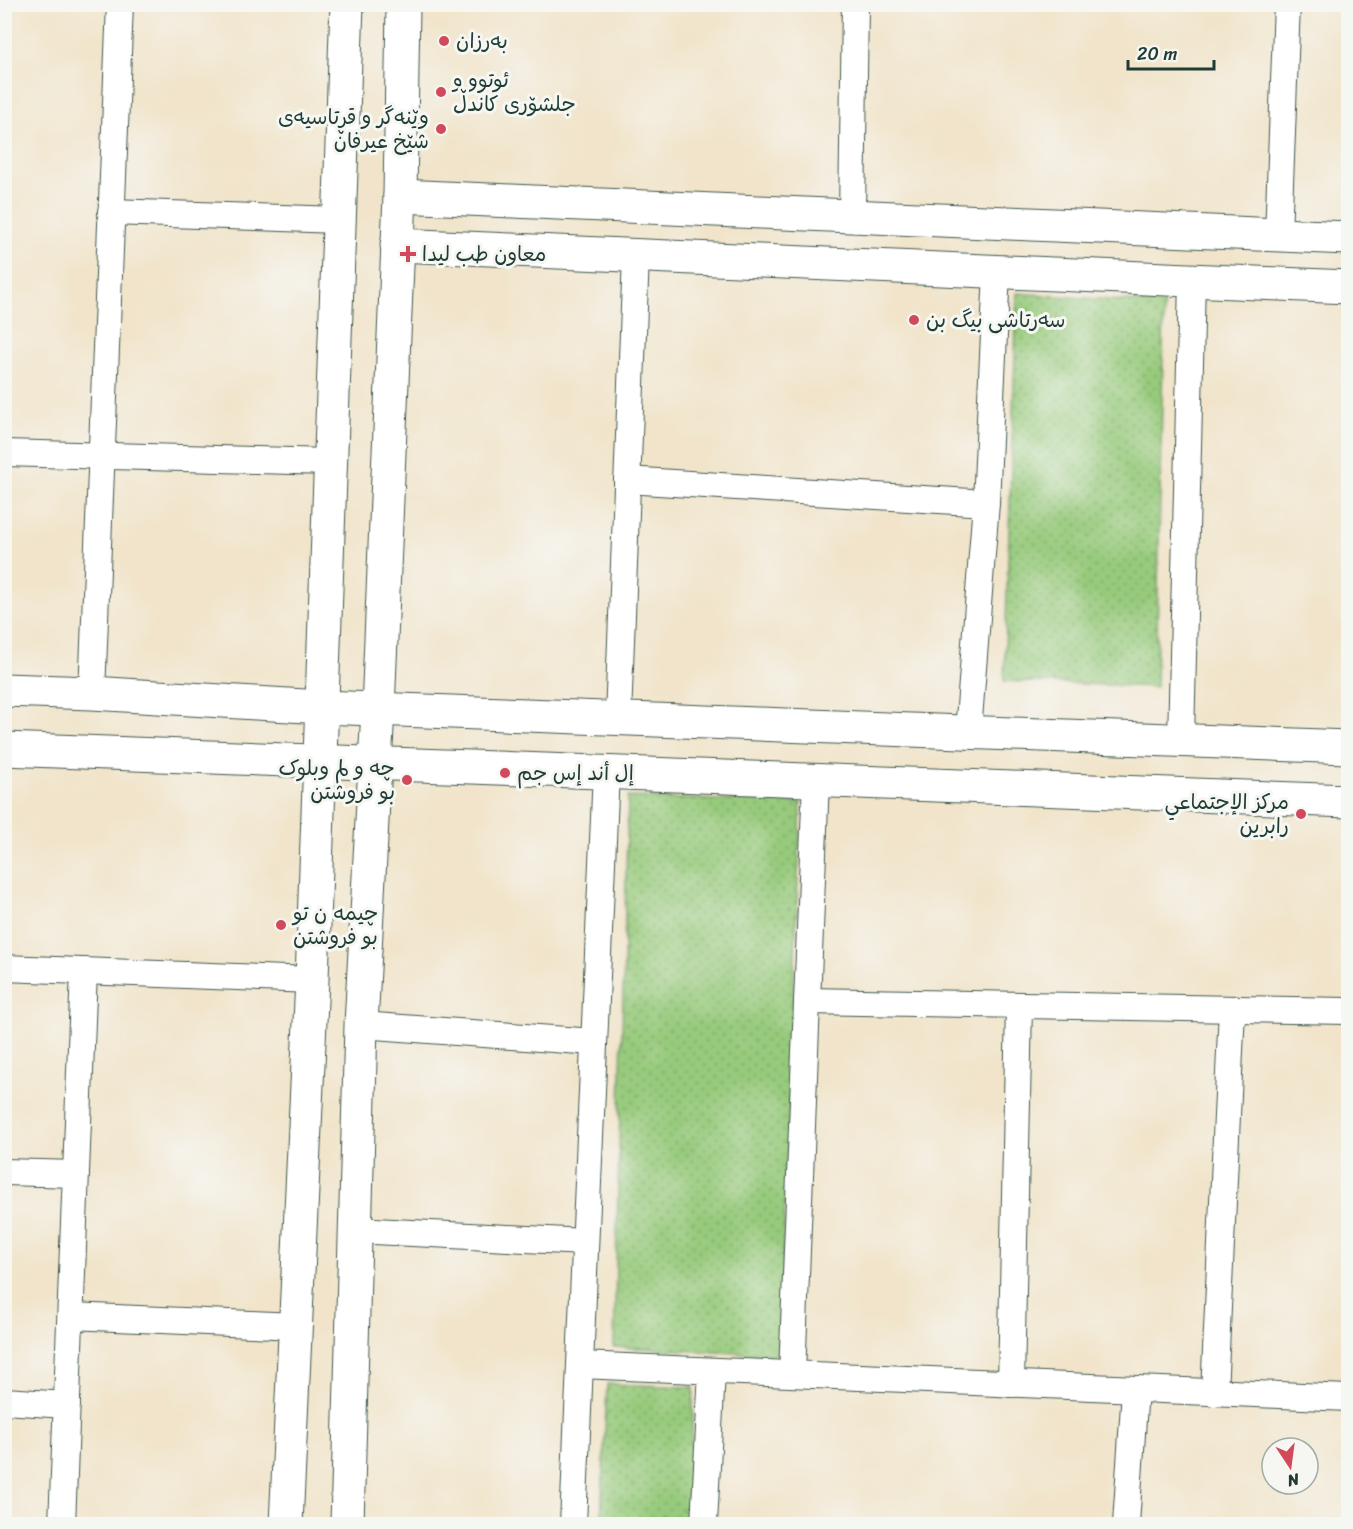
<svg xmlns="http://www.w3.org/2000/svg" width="1353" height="1529" viewBox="0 0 1353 1529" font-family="Sriracha,'Playpen Sans Arabic',sans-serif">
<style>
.garden{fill:url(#garden-dots);stroke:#5b8458;stroke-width:1.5}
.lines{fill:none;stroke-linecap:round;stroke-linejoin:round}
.street-casing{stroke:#3e564a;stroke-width:28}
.secondary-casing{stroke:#3e564a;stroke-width:35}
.street{stroke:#fff;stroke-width:26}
.secondary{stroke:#fff;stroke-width:33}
.poi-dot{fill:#d1495b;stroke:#f6f6f2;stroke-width:2}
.labels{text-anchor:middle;stroke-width:6;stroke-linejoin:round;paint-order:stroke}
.poi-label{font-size:21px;fill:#1f3d34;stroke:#f6f6f2;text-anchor:start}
</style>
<defs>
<pattern id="garden-dots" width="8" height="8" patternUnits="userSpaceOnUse" patternTransform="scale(1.5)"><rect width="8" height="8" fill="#97ca7b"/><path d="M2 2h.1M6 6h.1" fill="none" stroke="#7ba566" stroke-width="1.8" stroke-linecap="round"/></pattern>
</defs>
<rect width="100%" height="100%" fill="#f6f6f2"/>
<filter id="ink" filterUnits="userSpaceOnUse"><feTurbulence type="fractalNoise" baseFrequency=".0167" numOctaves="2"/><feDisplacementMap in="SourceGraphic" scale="12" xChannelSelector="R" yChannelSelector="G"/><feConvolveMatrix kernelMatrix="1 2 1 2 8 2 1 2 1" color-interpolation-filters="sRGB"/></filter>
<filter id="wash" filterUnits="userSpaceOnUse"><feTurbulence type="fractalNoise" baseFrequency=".008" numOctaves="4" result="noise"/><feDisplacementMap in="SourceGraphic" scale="24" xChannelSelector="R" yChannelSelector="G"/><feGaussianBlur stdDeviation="1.35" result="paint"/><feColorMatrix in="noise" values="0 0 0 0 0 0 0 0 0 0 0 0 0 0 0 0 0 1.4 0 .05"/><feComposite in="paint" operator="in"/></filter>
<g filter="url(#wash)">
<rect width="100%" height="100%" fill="#f1e4ca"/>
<g class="garden">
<path d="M1017 293 1164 304 1156 687 1004 681Z"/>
<path d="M628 797 801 803 779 1355 614 1347Z"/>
<path d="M607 1384 694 1387 688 1524H601Z"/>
</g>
</g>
<g filter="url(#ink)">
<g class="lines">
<defs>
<g id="street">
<path d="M111 212 338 220"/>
<path d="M852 216 855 4"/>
<path d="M1278 235 1287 4"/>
<path d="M4 453 329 462"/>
<path d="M627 480 986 503"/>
<path d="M92 693 120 4"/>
<path d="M618 718 636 256"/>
<path d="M968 732 986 503 997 271"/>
<path d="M1181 740 1192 280"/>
<path d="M4 968 312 980"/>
<path d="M807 1001 1348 1011"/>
<path d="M361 1025 594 1042"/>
<path d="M4 1172 76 1174"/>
<path d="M355 1230 585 1242"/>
<path d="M71 1316 295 1326"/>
<path d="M580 1365 1348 1398"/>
<path d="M792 1374 816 780"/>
<path d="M1011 1384 1019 1006"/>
<path d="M1214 1393 1232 1009"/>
<path d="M4 1401 67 1405"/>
<path d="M62 1524 84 971"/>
<path d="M573 1524 606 772"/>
<path d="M704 1524 712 1371"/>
<path d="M1126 1524 1135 1389"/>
</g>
<g id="secondary">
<path d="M400 196 1348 238"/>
<path d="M397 245 1348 287"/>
<path d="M4 690 92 693 322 707 1348 747"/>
<path d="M4 749 1348 801"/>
<path d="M286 1524 312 980 347 4"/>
<path d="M347 1524 361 1025 378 709 400 196 403 4"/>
</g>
</defs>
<use href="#street" class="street-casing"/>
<use href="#secondary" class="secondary-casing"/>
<use href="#street" class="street"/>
<use href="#secondary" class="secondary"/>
</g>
</g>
<g class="poi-dot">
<circle cx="444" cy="41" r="6"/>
<circle cx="441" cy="92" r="6"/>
<circle cx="441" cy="129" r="6"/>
<path d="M405 245h6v6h6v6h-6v6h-6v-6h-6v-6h6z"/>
<circle cx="914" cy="320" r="6"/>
<circle cx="505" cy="773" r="6"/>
<circle cx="407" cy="780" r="6"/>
<circle cx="1301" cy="814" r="6"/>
<circle cx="281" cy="925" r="6"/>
</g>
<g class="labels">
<g class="poi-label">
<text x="456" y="48">بەرزان</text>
<text x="453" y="87">ئوتوو و<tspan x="453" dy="24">جلشۆری کاندڵ</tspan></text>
<text x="429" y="124" text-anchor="end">وێنەگر و قڕتاسیەی<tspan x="429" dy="24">شێخ عیرفان</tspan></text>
<text x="422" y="261">معاون طب لیدا</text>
<text x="926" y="327">سەرتاشی بیگ بن</text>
<text x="395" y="775" text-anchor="end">چه و لم وبلوک<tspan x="395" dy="24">بو فروشتن</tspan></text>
<text x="517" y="780">إل أند إس جم</text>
<text x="1289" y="809" text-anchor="end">مركز الإجتماعي<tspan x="1289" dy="24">رابرين</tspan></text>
<text x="293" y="920">چیمه ن تو<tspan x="293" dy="24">بو فروشتن</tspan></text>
</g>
</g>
<rect width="1353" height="1529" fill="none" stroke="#f6f6f2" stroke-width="24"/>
<g transform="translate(1290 1466) rotate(167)"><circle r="28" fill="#f6f6f2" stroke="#a0aca6" stroke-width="1.5"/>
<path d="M0-4.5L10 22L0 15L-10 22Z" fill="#d1495b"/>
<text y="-9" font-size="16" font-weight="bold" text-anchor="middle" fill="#1f3d34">N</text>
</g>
<path d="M1128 60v9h86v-9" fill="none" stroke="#1f3d34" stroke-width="3"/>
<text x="1137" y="60" font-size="18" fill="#1f3d34" stroke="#f6f6f2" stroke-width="4.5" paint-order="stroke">20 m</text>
</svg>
